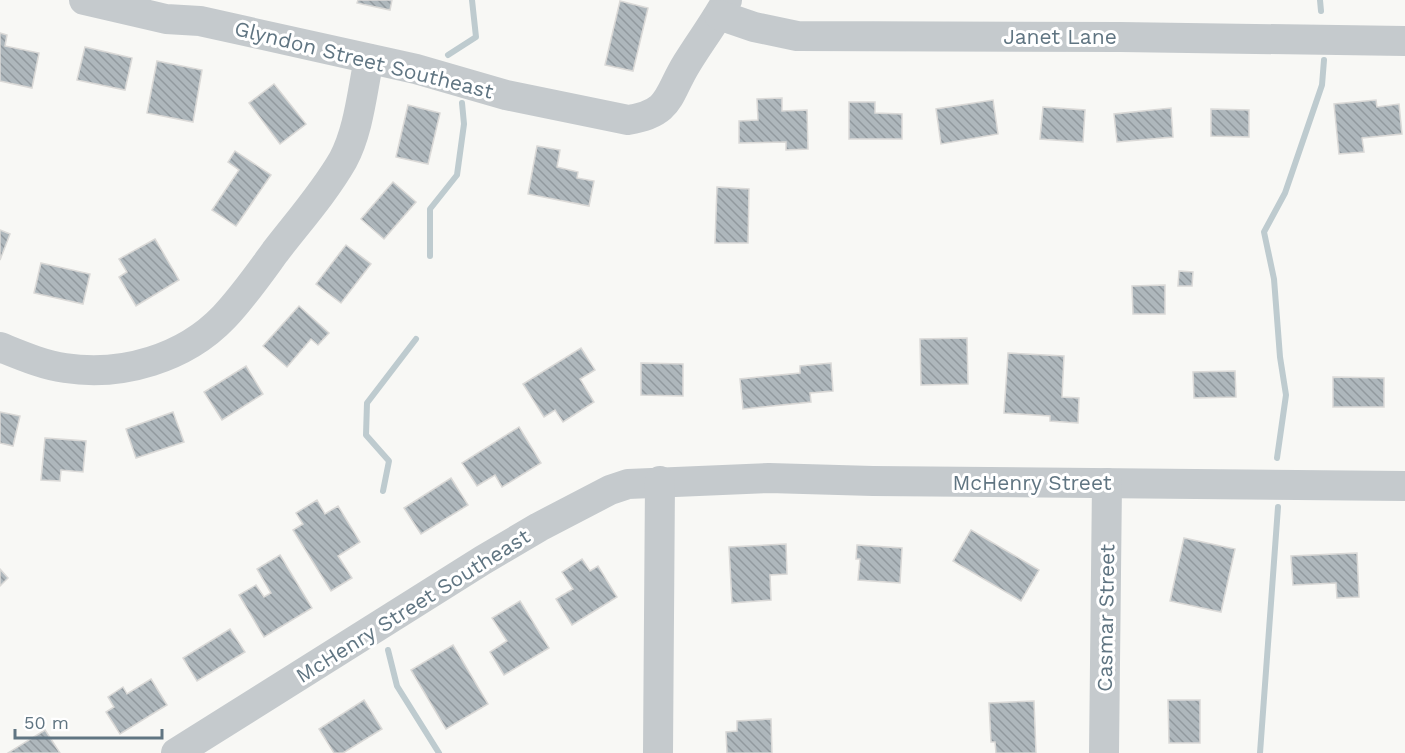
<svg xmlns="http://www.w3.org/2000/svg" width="1405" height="753" viewBox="0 0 1405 753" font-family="'Work Sans',sans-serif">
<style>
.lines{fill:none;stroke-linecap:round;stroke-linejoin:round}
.stream{stroke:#becbcf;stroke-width:6}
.building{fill:url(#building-back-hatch);stroke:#dad9d7;stroke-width:1.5}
.minor{stroke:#c5cacd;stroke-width:30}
.labels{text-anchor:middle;stroke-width:6;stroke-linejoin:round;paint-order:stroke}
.street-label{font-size:21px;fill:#607582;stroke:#fff}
</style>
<defs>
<pattern id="building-back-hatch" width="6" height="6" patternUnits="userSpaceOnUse" patternTransform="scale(1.5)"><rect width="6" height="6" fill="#aeb7bc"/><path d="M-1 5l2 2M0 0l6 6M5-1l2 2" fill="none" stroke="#91999e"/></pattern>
</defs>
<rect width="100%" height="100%" fill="#f8f8f5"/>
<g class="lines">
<g class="stream">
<path d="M1320 0 1321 11"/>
<path d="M448 55 476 37 472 0"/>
<path d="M430 256V209L457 175 464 124 462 103"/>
<path d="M1277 458 1286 395 1280 357 1274 279 1264 232 1285 193 1322 85 1324 60"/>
<path d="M383 491 389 461 366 435 367 403 416 339"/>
<path d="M388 650 397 686 439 753"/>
<path d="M1260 753 1278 507"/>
</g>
</g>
<g class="building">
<path d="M358 0H392L390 10 357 3Z"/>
<path d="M620 1 648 8 633 71 605 65Z"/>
<path d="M0 33 7 35 5 46 39 53 32 88 0 81Z"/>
<path d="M85 47 132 58 125 90 77 80Z"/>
<path d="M157 61 202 70 193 122 147 113Z"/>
<path d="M274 84 306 124 280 144 249 103Z"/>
<path d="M782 98V111L807 110 808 149 786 150V142L739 143V121L758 120 757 99Z"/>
<path d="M993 100 998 134 941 144 936 109Z"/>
<path d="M1376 100 1377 107 1399 104 1402 134 1362 138 1364 152 1339 154 1334 104Z"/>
<path d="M849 102H875V113L902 114V139H849Z"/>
<path d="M408 105 440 113 428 164 396 157Z"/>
<path d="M1043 107 1085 110 1083 142 1040 139Z"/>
<path d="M1171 108 1173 137 1117 142 1114 114Z"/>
<path d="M1211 109 1249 110V137L1211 136Z"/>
<path d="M537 146 560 150 557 167 578 172 577 178 594 181 589 206 528 194Z"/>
<path d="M235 151 271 175 236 226 212 210 239 170 228 162Z"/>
<path d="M393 182 416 202 384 239 361 219Z"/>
<path d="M717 187 749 189 748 243H715Z"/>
<path d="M0 230 10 234 0 260Z"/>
<path d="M155 239 179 280 136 306 119 277 127 272 119 259Z"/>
<path d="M346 245 371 264 341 303 316 284Z"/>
<path d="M41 263 90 274 83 304 34 293Z"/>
<path d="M1179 271 1193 272 1192 286H1178Z"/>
<path d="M1165 285V314H1133L1132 286Z"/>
<path d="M299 306 329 333 318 345 311 339 287 367 263 346Z"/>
<path d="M967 338 968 384 921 385 920 339Z"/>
<path d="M581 348 595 370 580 379 594 402 563 422 555 410 544 417 523 384Z"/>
<path d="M1008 353 1064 356 1062 397 1079 398 1078 423 1050 421V416L1004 413Z"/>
<path d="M641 363 683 364V396L641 395Z"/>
<path d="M831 363 833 391 810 393 811 402 743 409 740 379 800 373V366Z"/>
<path d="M246 366 263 394 222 420 204 392Z"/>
<path d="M1235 371 1236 397 1194 398 1193 372Z"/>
<path d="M1333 377 1384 378V407H1333Z"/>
<path d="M0 412 20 416 13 446 0 443Z"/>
<path d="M173 412 184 442 136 458 126 429Z"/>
<path d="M519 427 541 463 502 487 495 475 477 486 462 463Z"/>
<path d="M45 438 86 441 83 472 61 470 60 481 41 480Z"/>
<path d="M451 478 468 505 421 534 404 508Z"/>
<path d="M317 500 325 514 338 506 360 542 338 556 352 578 331 591 293 530 303 524 296 513Z"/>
<path d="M971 530 1039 570 1021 601 953 561Z"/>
<path d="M1184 538 1235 549 1221 612 1170 601Z"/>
<path d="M786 544 787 574 770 575 771 600 732 603 729 547Z"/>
<path d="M857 545 902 548 900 583 858 580 860 559H856Z"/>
<path d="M1357 553 1359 597 1337 598 1336 583 1293 585 1291 556Z"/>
<path d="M280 555 312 608 264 637 239 595 256 585 264 597 271 593 257 569Z"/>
<path d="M582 559 590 571 598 566 617 597 572 625 556 599 573 589 562 572Z"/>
<path d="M0 569 8 578 0 586Z"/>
<path d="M520 601 549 648 504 675 490 652 507 641 492 618Z"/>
<path d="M230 629 245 652 197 681 183 658Z"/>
<path d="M453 645 488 704 446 729 411 670Z"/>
<path d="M151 679 167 705 120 734 106 712 114 707 108 697 123 687 127 694Z"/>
<path d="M364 700 382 729 343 753H334L319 729Z"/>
<path d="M1168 700H1200V743H1169Z"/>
<path d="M1034 701 1036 753H996L995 742H991L989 703Z"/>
<path d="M771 719 772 753H727L726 732 737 731V721Z"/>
<path d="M45 730 60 753H8Z"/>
</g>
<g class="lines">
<g class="minor">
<path d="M84 0 166 19 200 21 416 69 506 95 628 120C672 113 667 95 687 63 700 42 715 22 727 0"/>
<path d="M719 15 754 27 797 36 1120 37 1405 41"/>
<path d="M0 347C20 355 43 365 65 368 122 377 185 358 224 317 243 297 259 274 275 252 298 222 324 193 343 160 359 130 362 92 369 59"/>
<path d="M176 753 483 560 539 527 610 490 628 484 769 478 873 481 1405 486"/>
<path d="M658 753 660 481"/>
<path d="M1104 753 1107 483"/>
</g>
</g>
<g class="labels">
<g class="street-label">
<text x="1060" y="44">Janet Lane</text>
<text transform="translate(364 60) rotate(14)" y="7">Glyndon Street Southeast</text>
<text x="1032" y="490">McHenry Street</text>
<text transform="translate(413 606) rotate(-32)" y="7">McHenry Street Southeast</text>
<text transform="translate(1106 618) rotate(-89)" y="7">Casmar Street</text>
</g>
</g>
<path d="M15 729v9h147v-9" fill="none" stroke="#607582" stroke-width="3"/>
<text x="24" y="729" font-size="18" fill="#607582" stroke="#ffffff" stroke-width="4.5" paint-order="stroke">50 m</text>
</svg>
